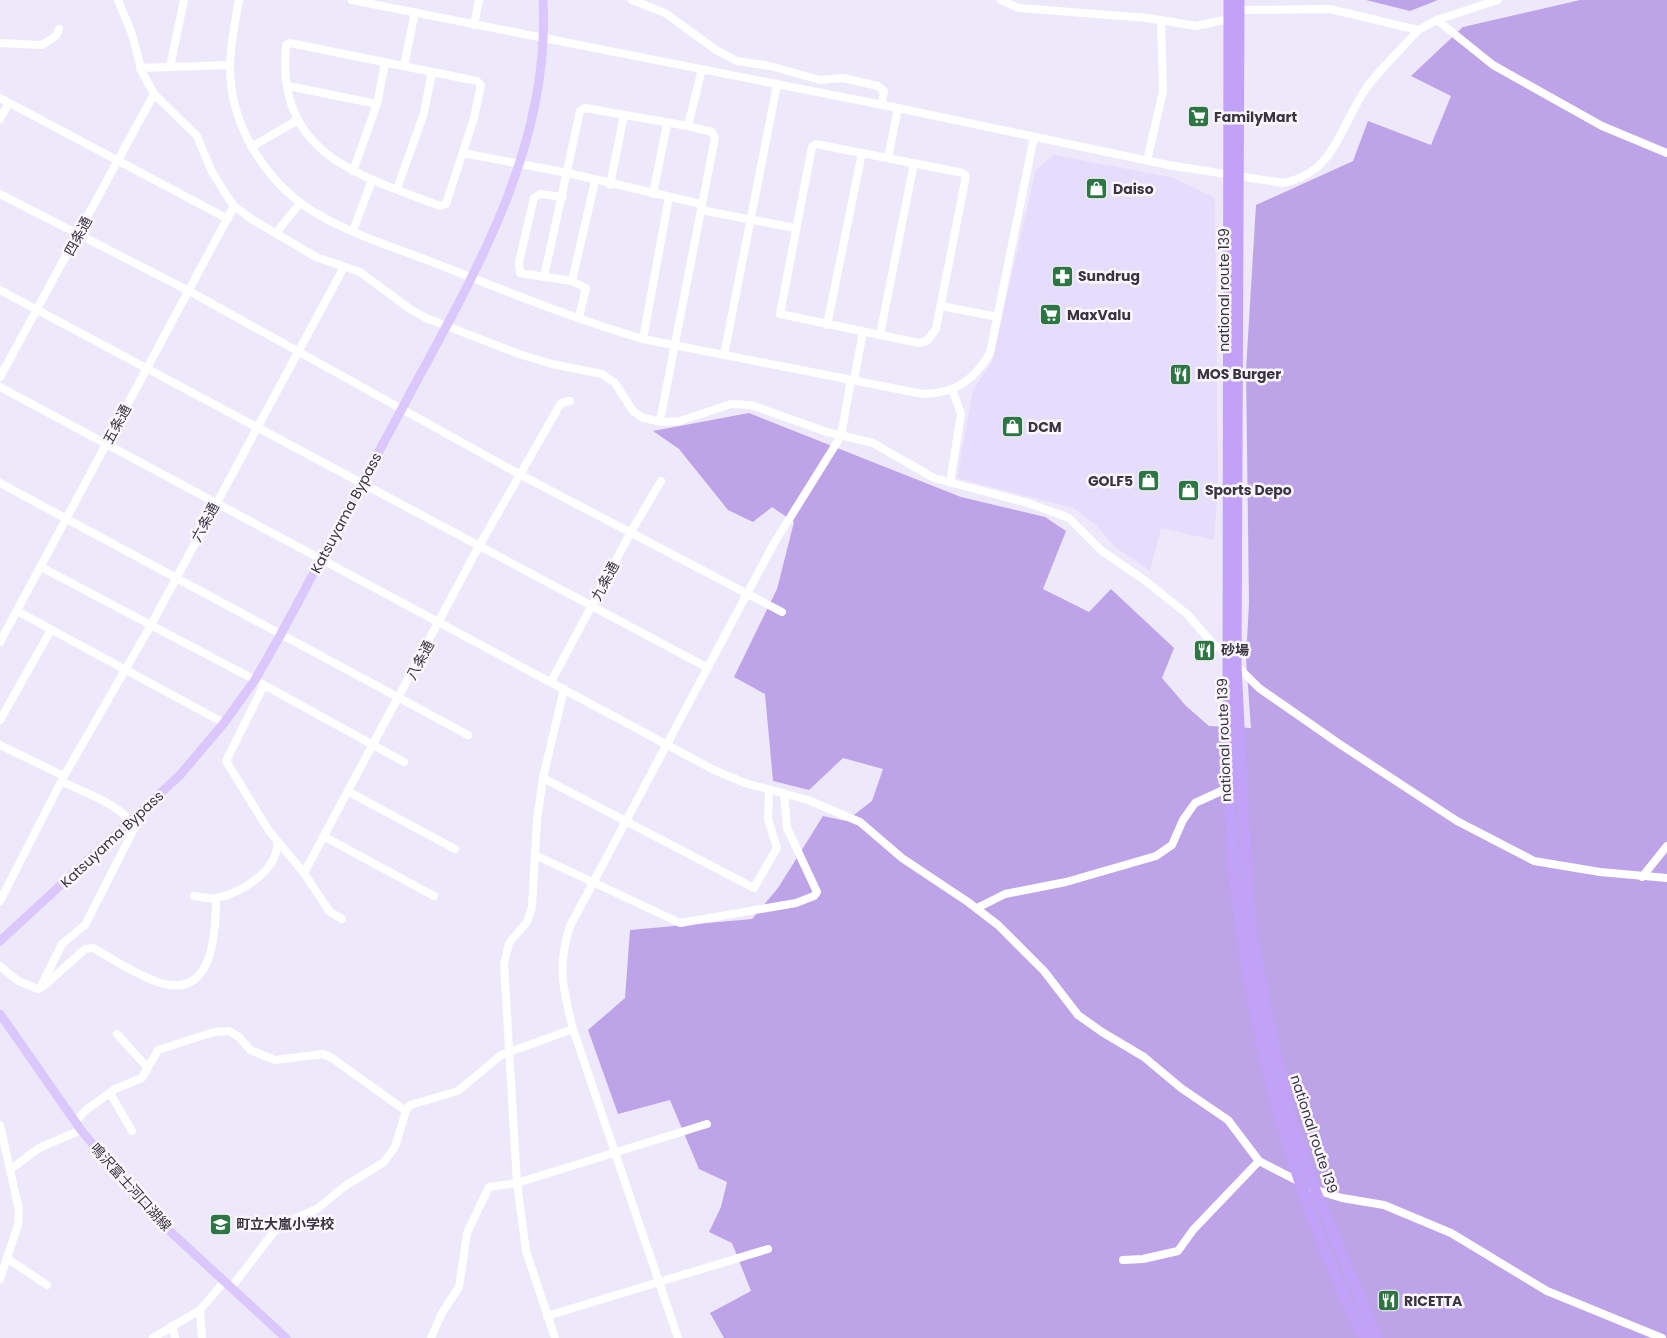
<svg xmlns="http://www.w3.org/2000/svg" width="1667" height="1338" viewBox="0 0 1667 1338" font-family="Poppins,'Noto Sans JP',sans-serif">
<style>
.built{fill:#e6dcfb}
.forest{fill:#bda4e8}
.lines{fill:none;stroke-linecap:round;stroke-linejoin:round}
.minor{stroke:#fff;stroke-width:8}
.major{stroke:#dac7fb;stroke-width:9}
.highway{stroke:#c2a1f9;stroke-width:11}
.labels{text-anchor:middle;stroke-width:5;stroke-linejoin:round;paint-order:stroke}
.poi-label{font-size:14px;font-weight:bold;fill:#383440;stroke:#faf7fe;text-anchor:start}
.street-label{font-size:14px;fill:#383440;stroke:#faf7fe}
</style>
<rect width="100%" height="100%" fill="#eee8fb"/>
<path class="built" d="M1054 155 1174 178 1215 198 1218 488 1214 540 1161 528 1150 571 1114 546 1096 525 1074 508 957 478 973 390 992 362 1036 169Z"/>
<g class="forest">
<path d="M1366 0H1438L1410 11Z"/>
<path d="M1580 0H1667V1338H724L710 1313 751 1291 732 1243 709 1232 721 1207 727 1182 699 1169 670 1100 618 1114 588 1030 625 998 630 930 752 919 778 888 823 816 846 821 872 801 883 769 843 758 809 790 773 781 765 694 734 677 777 589 794 522 772 507 753 522 728 510 679 449 653 431 749 413 961 497 1045 517 1066 531 1043 589 1089 612 1111 589 1174 648 1162 678 1186 706 1209 726 1251 728 1246 659 1249 603 1246 370 1256 205 1353 161 1368 121 1431 145 1451 96 1411 76 1463 27Z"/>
</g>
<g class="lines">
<g class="minor">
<path d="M118 0 132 34 142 72 154 94 197 136 211 170 225 193 234 206 253 220 316 257 360 272 410 309 426 318 519 354 552 364 602 374 615 383 633 411 643 418 662 422 680 421 731 404 751 405 827 432 873 443 934 478 1028 503 1069 518 1102 551 1147 582 1187 614 1215 646 1229 653"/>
<path d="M239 0C235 21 231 42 230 64 229 126 267 186 321 216 360 238 406 251 447 268 511 293 577 320 643 339L923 394C955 393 974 381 990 353L1034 137"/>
<path d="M352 0 898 108 1168 165 1283 183C1336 173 1340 125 1367 87 1382 67 1402 49 1418 30"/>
<path d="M632 0 665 13 716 50 737 61 770 66 820 80 843 78 878 86 884 91 882 105"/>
<path d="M1001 0 1019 8 1148 18 1196 26 1229 19 1239 10 1330 9 1418 30 1437 20 1498 0"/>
<path d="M1437 20 1493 65 1602 126 1667 153"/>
<path d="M474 25 479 0"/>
<path d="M0 43 42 45 56 36 59 29"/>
<path d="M290 43 477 81 481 85 474 118 446 204 440 206C357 174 276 155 286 45Z"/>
<path d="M404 66 415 12"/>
<path d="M170 67 184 0"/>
<path d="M140 68 230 65"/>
<path d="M288 86 377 104"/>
<path d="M0 98 228 219"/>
<path d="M0 119 9 103"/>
<path d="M688 126 702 69"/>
<path d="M816 144 963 173 966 176 936 329 927 341 919 343 780 314 812 147Z"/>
<path d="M251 147 298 120"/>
<path d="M463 153 568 173 701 204"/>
<path d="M888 158 898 108"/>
<path d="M1147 161 1163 91 1161 21"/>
<path d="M353 171 377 104 385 63"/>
<path d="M610 185 624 115"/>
<path d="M397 189 424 113 432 72"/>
<path d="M0 194 189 291 519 474 782 612"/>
<path d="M653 194 667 124"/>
<path d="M563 197 540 194 534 198 519 262 520 273 572 281 586 288 579 317"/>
<path d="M701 210 795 228"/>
<path d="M353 231 372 180"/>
<path d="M276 233 300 203"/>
<path d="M544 277 580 111 585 108 688 126 712 132 715 138 660 421"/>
<path d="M572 281 595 181"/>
<path d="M0 290 708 668"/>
<path d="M941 306 998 317"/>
<path d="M827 325 862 153"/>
<path d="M880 335 914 163"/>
<path d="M643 339 669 197"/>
<path d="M724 355 777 85"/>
<path d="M0 377 154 94"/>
<path d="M854 380 863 332"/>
<path d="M0 387 714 770 745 783 808 800 860 822 902 858 968 902 998 925 1044 971 1078 1015 1102 1032 1144 1057 1181 1088 1228 1120 1259 1161 1300 1182"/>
<path d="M0 483 468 735"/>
<path d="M950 483 961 414 952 389"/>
<path d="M41 567 255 680 404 762"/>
<path d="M17 611 224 723"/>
<path d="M0 642 234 206"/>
<path d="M1236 665 1259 688 1338 743 1457 821 1534 861 1600 872 1667 878"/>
<path d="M551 682 631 532 661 481"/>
<path d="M264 685 226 761 269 831 304 873"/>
<path d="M0 720 51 630"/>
<path d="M0 745 64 776"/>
<path d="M543 778 754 888 777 848 768 819 769 789"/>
<path d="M349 792 455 849"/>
<path d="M325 837 434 896"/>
<path d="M535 855 680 923 796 903 814 896 817 892 787 828 784 793"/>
<path d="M1642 877 1667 846"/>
<path d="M194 896C201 897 210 899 217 898 241 893 279 870 277 842"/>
<path d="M0 901 64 776 151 625 344 267"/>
<path d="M977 908 1005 894 1066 882 1156 856 1172 845 1183 820 1195 803 1230 787"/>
<path d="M342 919 330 912 304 873 479 546 561 403 570 401"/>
<path d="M0 966 18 981 38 989 45 985 85 949 93 948C113 959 133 973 155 981 212 1003 216 937 216 898"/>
<path d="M41 986 62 944 85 925 134 829C128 807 83 792 63 782"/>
<path d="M573 1029C563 990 557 966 570 926L773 545 841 436 851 380"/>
<path d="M117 1034 147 1067"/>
<path d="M110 1093 132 1131"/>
<path d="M75 1122 86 1110 115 1089 142 1078 158 1050 214 1032 229 1031 239 1037 250 1050 275 1060 323 1054 332 1058 406 1111"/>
<path d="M0 1125 19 1210 18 1225 0 1279"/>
<path d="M11 1169 39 1148 81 1130"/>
<path d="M1313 1189 1342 1198 1384 1205 1451 1233 1547 1291 1662 1338"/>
<path d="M8 1259 47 1285"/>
<path d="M1123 1260 1143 1259 1178 1251 1193 1230 1259 1161"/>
<path d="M231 1288 273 1233 287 1222 317 1209 345 1186 384 1162 395 1147 406 1111 410 1105 458 1091 501 1055 573 1029 678 1338"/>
<path d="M547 1316 768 1249"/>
<path d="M172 1326 175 1338"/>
<path d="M153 1338 200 1310"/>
<path d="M202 1338 200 1310 224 1282"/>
<path d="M431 1338 442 1313 459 1287 467 1233 489 1187 517 1183 707 1124"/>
<path d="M555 1338 526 1251 517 1183 504 964 509 943 527 922 532 907 537 820 543 778 564 689"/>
</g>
<g class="major">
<path d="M0 941 180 775 224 723 255 680 281 634C325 552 369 470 413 388 478 268 551 142 543 0"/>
<path d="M0 1014 81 1130 149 1212 286 1338"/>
</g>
<g class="highway">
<path d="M1229 0 1228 689C1229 756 1229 823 1236 889 1254 1044 1294 1199 1365 1338"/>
<path d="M1239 0 1236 665 1247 887 1252 936 1269 1025 1293 1127 1315 1190 1377 1338"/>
</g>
</g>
<defs>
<symbol id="supermarket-square" viewBox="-11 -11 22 22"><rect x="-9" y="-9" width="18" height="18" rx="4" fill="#2d7644" stroke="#faf7fe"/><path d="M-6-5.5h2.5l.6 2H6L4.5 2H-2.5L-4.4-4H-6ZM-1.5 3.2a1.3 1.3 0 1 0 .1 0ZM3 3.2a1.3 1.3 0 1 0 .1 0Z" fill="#fff"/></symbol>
<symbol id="shop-square" viewBox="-11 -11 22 22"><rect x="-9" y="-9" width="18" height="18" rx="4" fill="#2d7644" stroke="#faf7fe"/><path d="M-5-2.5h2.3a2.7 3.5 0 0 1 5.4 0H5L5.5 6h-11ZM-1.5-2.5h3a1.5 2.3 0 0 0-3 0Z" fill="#fff"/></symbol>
<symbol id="pharmacy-square" viewBox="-11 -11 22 22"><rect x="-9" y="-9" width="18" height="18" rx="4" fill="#2d7644" stroke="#faf7fe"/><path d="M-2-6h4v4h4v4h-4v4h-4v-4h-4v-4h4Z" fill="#fff"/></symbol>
<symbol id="restaurant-square" viewBox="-11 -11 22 22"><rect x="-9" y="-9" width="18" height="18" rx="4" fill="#2d7644" stroke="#faf7fe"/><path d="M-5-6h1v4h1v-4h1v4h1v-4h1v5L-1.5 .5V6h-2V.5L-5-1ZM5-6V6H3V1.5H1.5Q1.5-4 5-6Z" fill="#fff"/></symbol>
<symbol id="school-square" viewBox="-11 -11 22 22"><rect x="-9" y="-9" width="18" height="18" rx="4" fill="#2d7644" stroke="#faf7fe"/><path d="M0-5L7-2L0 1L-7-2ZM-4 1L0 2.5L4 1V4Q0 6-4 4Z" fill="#fff"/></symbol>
</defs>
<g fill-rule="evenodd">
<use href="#supermarket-square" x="1186" y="104" width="25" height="25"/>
<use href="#shop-square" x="1084" y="176" width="25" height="25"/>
<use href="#pharmacy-square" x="1050" y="264" width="25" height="25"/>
<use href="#supermarket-square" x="1038" y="302" width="25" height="25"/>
<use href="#restaurant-square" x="1168" y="362" width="25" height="25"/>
<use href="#shop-square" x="1000" y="414" width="25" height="25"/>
<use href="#shop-square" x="1136" y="468" width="25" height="25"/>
<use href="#shop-square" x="1176" y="478" width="25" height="25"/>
<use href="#restaurant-square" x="1192" y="638" width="25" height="25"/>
<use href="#school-square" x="208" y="1212" width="25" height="25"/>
<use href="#restaurant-square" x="1376" y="1288" width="25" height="25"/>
</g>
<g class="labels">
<g class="poi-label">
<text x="1214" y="122">FamilyMart</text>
<text x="1113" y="194">Daiso</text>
<text x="1078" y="281">Sundrug</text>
<text x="1067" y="320">MaxValu</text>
<text x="1197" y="379">MOS Burger</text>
<text x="1028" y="432">DCM</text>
<text x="1133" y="486" text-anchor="end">GOLF5</text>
<text x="1205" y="495">Sports Depo</text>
<text x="1221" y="655">砂場</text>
<text x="236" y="1229">町立大嵐小学校</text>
<text x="1404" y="1306">RICETTA</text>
</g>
<g class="street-label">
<text transform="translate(78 236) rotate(-62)" y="5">四条通</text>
<text transform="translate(1224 290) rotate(-90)" y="5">national route 139</text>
<text transform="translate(117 424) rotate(-62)" y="5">五条通</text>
<text transform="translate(346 513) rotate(-62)" y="5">Katsuyama Bypass</text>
<text transform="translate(205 522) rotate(-62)" y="5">六条通</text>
<text transform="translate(605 581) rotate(-62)" y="5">九条通</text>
<text transform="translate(420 660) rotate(-62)" y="5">八条通</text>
<text transform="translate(1224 740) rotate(-92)" y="5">national route 139</text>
<text transform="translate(112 839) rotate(-43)" y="5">Katsuyama Bypass</text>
<text transform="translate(1314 1134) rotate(72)" y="5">national route 139</text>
<text transform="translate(131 1187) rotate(48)" y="5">鳴沢富士河口湖線</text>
</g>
</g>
</svg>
